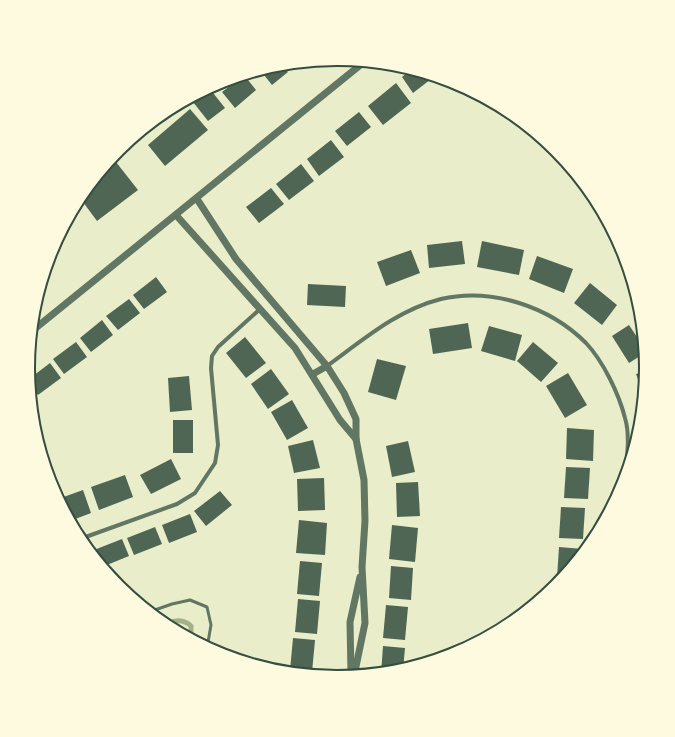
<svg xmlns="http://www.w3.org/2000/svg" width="675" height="737" viewBox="0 0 675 737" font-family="'Open Sans',sans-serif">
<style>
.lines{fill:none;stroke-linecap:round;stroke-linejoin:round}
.stream{stroke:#a3b18a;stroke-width:5}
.building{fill:#4f6655}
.service{stroke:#617663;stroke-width:3}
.minor{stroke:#617663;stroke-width:4}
.tertiary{stroke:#617663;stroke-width:7}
.rim{fill:none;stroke:#344e41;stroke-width:2}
</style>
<rect width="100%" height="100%" fill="#e9edc9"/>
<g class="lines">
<path class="stream" d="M163 624C174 621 182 618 191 626V640"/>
</g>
<g class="building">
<path d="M289 64 284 68 288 72 272 85 260 70Z"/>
<path d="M412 69 415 70 435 76 413 93 402 77Z"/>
<path d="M244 75 256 90 235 108 222 92Z"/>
<path d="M396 83 411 103 383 125 368 106Z"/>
<path d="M210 89 225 108 208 121 193 102Z"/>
<path d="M190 109 208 130 165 166 148 145Z"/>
<path d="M359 112 371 127 347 146 335 131Z"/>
<path d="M331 140 344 157 319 176 307 159Z"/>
<path d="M116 162 138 190 97 221 80 198 97 176Z"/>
<path d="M301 164 314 181 289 200 276 184Z"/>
<path d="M271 188 284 204 259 223 246 207Z"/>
<path d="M462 241 465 264 429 268 427 245Z"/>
<path d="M482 241 524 250 519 275 477 267Z"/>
<path d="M411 250 420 273 386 286 377 262Z"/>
<path d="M537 256 573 269 564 293 529 279Z"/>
<path d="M156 277 167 292 144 309 133 295Z"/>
<path d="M590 283 617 305 602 325 574 303Z"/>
<path d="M308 284 346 286 345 307 307 305Z"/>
<path d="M129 299 140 313 118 330 106 316Z"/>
<path d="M102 320 113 335 91 352 80 338Z"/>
<path d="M468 323 472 348 433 354 429 329Z"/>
<path d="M629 325 645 349V353L629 363 612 336Z"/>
<path d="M489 326 522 335 515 361 481 351Z"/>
<path d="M245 337 266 363 246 378 226 353Z"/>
<path d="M76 342 87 357 64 374 53 359Z"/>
<path d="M533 342 558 363 541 382 517 361Z"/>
<path d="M377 359 406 366 396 400 368 392Z"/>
<path d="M50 363 61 378 38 395 30 384 29 379Z"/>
<path d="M271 369 289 394 268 409 251 384Z"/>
<path d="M647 371 644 395V396L636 374Z"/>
<path d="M568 373 587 405 565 418 546 386Z"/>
<path d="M189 376 192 410 170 412 168 378Z"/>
<path d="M292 400 308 428 287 440 271 412Z"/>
<rect x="173" y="420" width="20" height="33"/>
<path d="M567 428 594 430 593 461 566 459Z"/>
<path d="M313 440 320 468 294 473 288 446Z"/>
<path d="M408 441 415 472 392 477 386 446Z"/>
<path d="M171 459 181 479 151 494 140 475Z"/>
<path d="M566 467 590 468 588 499 564 498Z"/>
<path d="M125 475 133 497 99 510 91 487Z"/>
<path d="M324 478 325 510 298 511 297 479Z"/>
<path d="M418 482 420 516 397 517 396 483Z"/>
<path d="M83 490 91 513 70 521 58 499Z"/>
<path d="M220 491 232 505 206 526 194 511Z"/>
<path d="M561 507 585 508 583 539 559 538Z"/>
<path d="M190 514 197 532 169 543 162 525Z"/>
<path d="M299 520 327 523 325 555 296 553Z"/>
<path d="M392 525 418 528 415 562 389 559Z"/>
<path d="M155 527 162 544 134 555 127 538Z"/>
<path d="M122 539 129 556 102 567 94 550Z"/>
<path d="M559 547 583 549 582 556 564 579 557 578Z"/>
<path d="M300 561 322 563 319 596 297 594Z"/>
<path d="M391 566 413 568 411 600 389 598Z"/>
<path d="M298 599 320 601 317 634 295 632Z"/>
<path d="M386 605 408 607 405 640 383 638Z"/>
<path d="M293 638 315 640 312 672 290 670Z"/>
<path d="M383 646 405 648 403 670 381 674Z"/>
</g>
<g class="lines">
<path class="service" d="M149 612 172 604 190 600 207 607 211 625 207 648"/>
<g class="minor">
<path d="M327 366C363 340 397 310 441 299 492 287 550 307 586 343 603 361 619 394 625 418 631 438 626 463 624 484"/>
<path d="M80 539 177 504 195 493 215 463 218 445 211 368 212 356 218 347 260 309"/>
</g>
<g class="tertiary">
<path d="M197 199 236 259 327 366 344 393 356 419V439L364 480 365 521 362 567 365 623 354 676"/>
<path d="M176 215 295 348 340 420 356 439"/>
<path d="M32 331 364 62"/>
<path d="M313 374 327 366"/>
<path d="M351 673 350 622 360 577"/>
</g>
</g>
<path d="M0 0H675V737H0ZM35 368a302 302 0 1 1 604 0a302 302 0 1 1-604 0Z" fill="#fefae0" fill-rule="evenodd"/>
<path class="rim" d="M35 368a302 302 0 1 1 604 0a302 302 0 1 1-604 0Z"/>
</svg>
